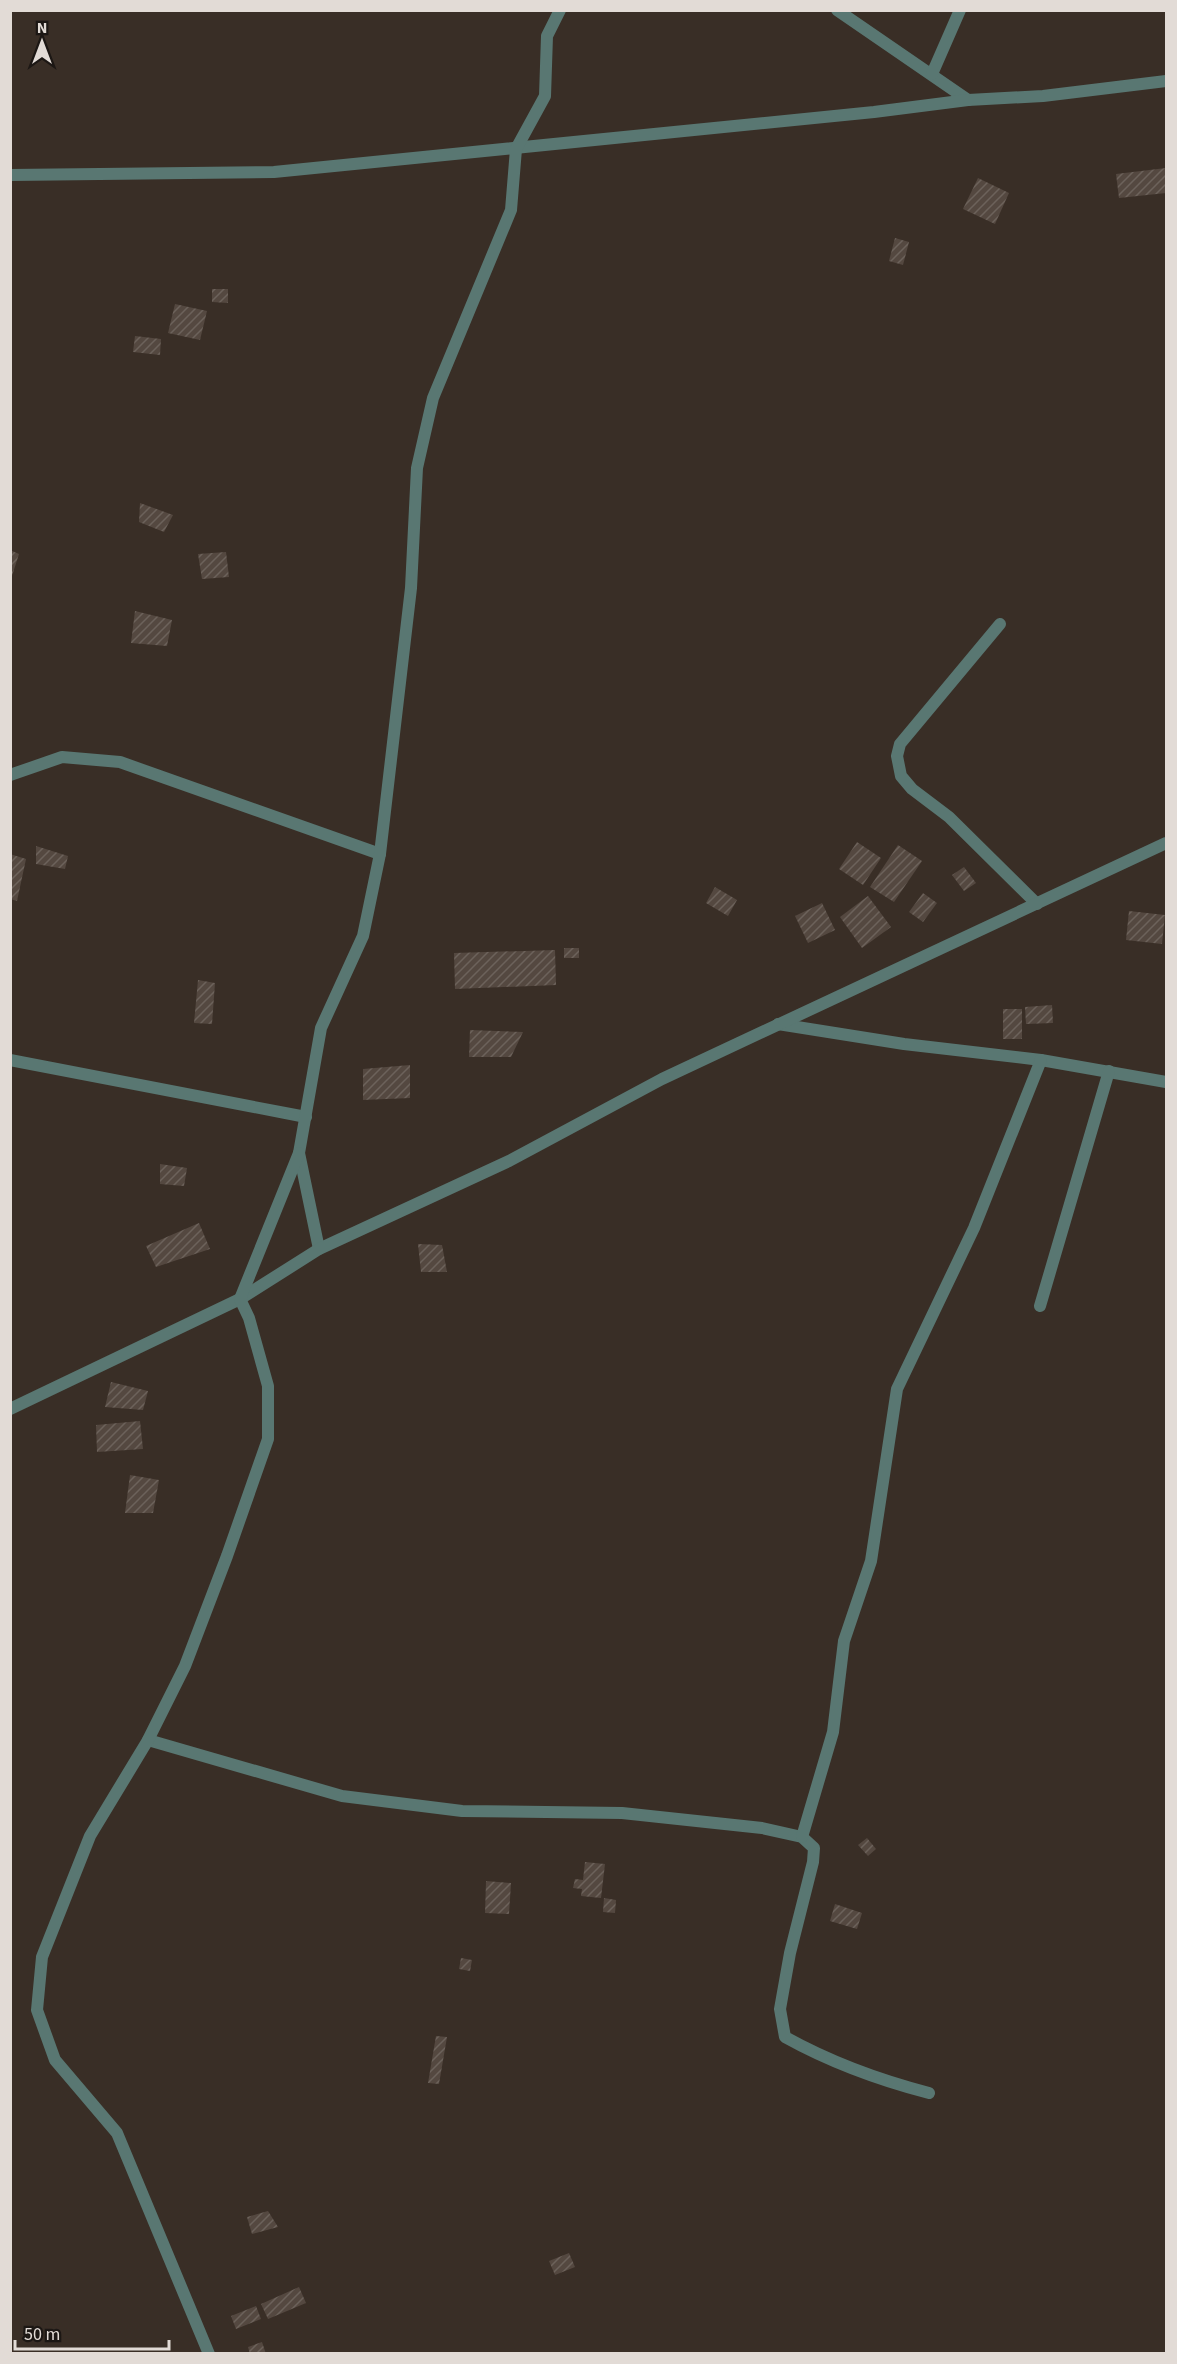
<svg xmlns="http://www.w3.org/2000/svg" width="1177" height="2364" viewBox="0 0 1177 2364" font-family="'Source Sans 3',sans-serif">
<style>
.building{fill:url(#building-hatch)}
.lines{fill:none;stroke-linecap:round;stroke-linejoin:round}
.minor{stroke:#597772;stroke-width:12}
</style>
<defs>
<pattern id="building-hatch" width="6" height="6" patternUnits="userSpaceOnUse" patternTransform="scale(1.5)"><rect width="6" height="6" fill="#544840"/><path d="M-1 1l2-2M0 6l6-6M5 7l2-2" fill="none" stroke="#6c625b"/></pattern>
</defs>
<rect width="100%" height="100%" fill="#392e26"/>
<g class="building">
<path d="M1166 168V193L1119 198 1116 174Z"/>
<path d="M978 178 1009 193 995 224 963 209Z"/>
<path d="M895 238 909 242 903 265 889 261Z"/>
<path d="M212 289H228V303L212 302Z"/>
<path d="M175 304 207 311 200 340 168 333Z"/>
<path d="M135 336 161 339 160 355 133 352Z"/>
<path d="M140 503 173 515 164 532 139 522Z"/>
<path d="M10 550 19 554 11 579 10 578Z"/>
<path d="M226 552 229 577 202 579 198 554Z"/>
<path d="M135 611 172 620 167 646 131 643Z"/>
<path d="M857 842 881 858 863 885 839 869Z"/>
<path d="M898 845 922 861 894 902 870 887Z"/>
<path d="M36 846 68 856 65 869 36 864Z"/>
<path d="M10 854 26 859 17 901 10 899Z"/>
<path d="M964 867 976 883 964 891 952 875Z"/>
<path d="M715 887 737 900 728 916 706 903Z"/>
<path d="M923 893 937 903 923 922 909 912Z"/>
<path d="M868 896 891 927 862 948 840 917Z"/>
<path d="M822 903 835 930 808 943 795 916Z"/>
<path d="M1129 911 1165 915 1162 944 1126 940Z"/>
<rect x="564" y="948" width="15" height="10"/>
<path d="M555 950 556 985 455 989 454 953Z"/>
<path d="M198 980 215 983 212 1024 194 1023Z"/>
<path d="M1052 1005 1053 1023 1026 1024 1025 1007Z"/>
<rect x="1003" y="1009" width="19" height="30"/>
<path d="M470 1030 523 1032 511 1057H469Z"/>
<path d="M410 1065V1098L363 1100V1069Z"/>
<path d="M160 1164 187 1168 184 1186 160 1184Z"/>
<path d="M199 1223 210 1249 156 1267 146 1246Z"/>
<path d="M418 1244 442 1245 447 1272H421Z"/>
<path d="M111 1382 148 1391 143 1410 105 1407Z"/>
<path d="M140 1421 143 1449 97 1452 96 1425Z"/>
<path d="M130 1475 159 1480 153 1513H125Z"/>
<path d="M867 1838 876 1849 868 1856 858 1845Z"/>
<path d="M585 1862 605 1864 601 1898 581 1896 582 1889 573 1888 575 1879 583 1880Z"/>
<path d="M486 1881 511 1883 509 1914 485 1913Z"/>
<path d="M604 1898 616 1900 615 1913 603 1912Z"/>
<path d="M835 1904 862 1913 857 1929 830 1921Z"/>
<path d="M461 1958 472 1960 470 1971 459 1969Z"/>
<path d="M436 2036 447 2037 439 2084 428 2083Z"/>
<path d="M268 2211 278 2227 252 2234 247 2217Z"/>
<path d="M569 2253 575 2267 555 2275 549 2261Z"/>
<path d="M299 2287 306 2303 268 2319 261 2304Z"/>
<path d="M256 2306 261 2319 236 2329 231 2316Z"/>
<path d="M262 2342 266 2354H250L248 2347Z"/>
</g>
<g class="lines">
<g class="minor">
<path d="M837 10 968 100"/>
<path d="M932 74 960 10"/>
<path d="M10 175 274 172 874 112 968 100 1043 96 1166 81"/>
<path d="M1000 624 900 744 897 756 901 776 912 789 949 817 1037 904"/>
<path d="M10 775 62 757 120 762 380 854"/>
<path d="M778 1024 904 1044 1041 1060 1166 1082"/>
<path d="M10 1060 306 1117"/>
<path d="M319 1249 299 1153 321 1028 363 936 380 854 411 588 417 468 433 398 511 210 516 149 545 96 547 36 560 10"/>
<path d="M1040 1306 1109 1071"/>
<path d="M10 1409 240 1299 319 1249 509 1161 662 1079 1166 843"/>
<path d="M148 1740 342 1796 462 1811 622 1813 762 1828 802 1837 814 1848 813 1862 790 1953 780 2009 785 2037C830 2062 879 2080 929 2093"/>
<path d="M802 1837 833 1732 844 1641 871 1561 897 1389 974 1228 1041 1060"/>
<path d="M209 2354 117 2133 55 2060 37 2010 42 1957 90 1836 148 1740 185 1666 227 1556 268 1439V1386L249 1318 240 1299 299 1153"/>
</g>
</g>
<rect width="1177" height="2364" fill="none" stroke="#e2dbd6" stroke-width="24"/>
<g transform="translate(42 42)" stroke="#1c1714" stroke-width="4.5" paint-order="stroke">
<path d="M0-4.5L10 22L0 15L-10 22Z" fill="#e2dbd6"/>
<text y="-9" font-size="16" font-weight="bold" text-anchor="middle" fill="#e2dbd6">N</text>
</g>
<path d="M15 2340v9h154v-9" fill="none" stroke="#e2dbd6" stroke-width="3"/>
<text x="24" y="2340" font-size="18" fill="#e2dbd6" stroke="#1c1714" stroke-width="4.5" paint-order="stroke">50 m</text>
</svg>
